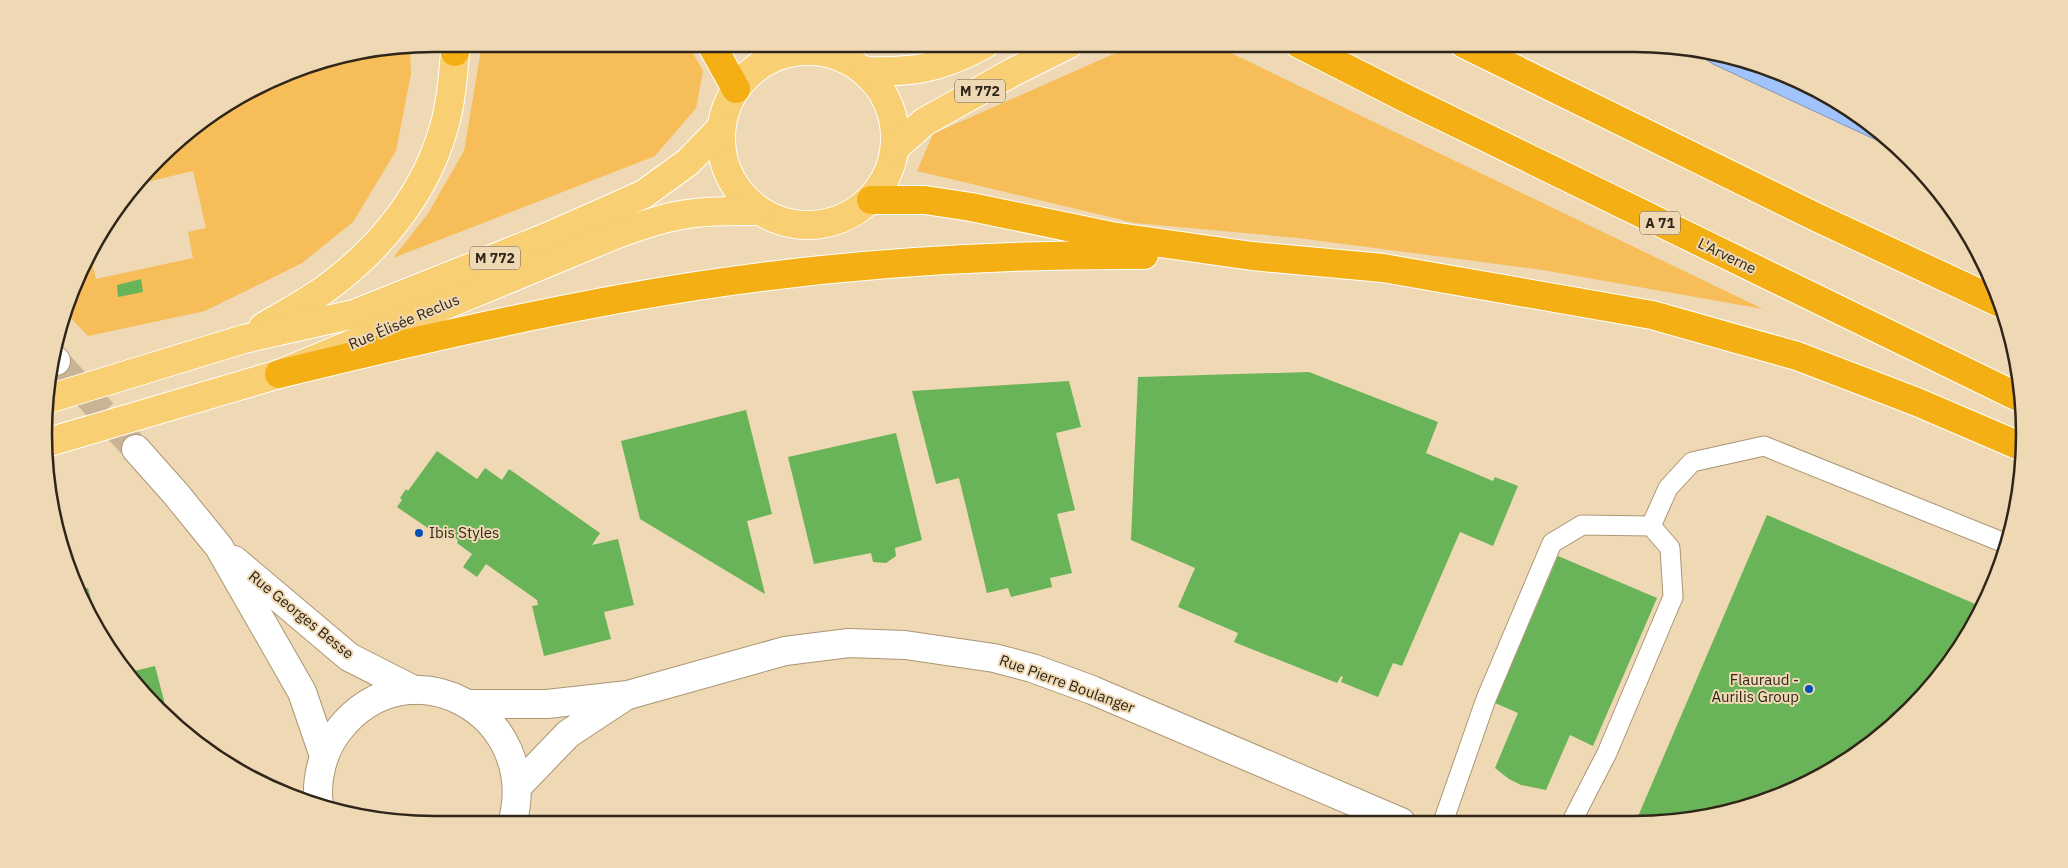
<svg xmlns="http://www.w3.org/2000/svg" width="2068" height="868" viewBox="0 0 2068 868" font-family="'IBM Plex Sans',sans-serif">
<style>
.green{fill:#f6bd58}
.water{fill:#a1c3fb;stroke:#7f94b7}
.building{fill:#69b358}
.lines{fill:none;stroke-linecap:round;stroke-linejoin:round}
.minor-tunnel{stroke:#c9b495;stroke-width:28;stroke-dasharray:28 14;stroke-linecap:butt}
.service-casing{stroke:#ab9674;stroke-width:21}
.minor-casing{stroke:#ab9674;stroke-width:30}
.primary-casing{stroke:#fff;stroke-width:30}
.motorway-casing{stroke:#fff;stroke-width:30}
.service{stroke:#fff;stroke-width:19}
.minor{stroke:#fff;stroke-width:28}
.primary{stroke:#f8cf72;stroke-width:28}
.motorway{stroke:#f4af14;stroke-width:28}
.poi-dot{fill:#044eb8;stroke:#efd8b4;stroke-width:2}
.labels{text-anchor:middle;stroke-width:4;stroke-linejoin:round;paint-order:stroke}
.shield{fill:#efd8b4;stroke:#695b48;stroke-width:1}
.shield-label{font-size:14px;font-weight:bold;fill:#2f2619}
.street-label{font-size:15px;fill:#2f2619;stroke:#efd8b4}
.poi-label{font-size:15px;fill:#2f2619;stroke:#efd8b4;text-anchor:start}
.rim{fill:none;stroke:#2f2619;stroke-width:2.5}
</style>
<rect width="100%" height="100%" fill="#efd8b4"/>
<g class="green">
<path d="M482 44H688L703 71 696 108 655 156 393 258 427 215 464 151Z"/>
<path d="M1136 44H1212L1763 309 1543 270 1298 238 1135 223 917 171 933 134Z"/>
<path d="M410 48 411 74 396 151 353 222 302 263 205 311 88 336 64 311 90 254 96 279 193 258 188 232 206 228 193 171 142 183 177 140 239 96 308 65Z"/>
</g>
<path class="water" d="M1697 54 1759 64 1829 96 1891 140 1902 152 1713 64Z"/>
<g class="building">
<path d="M141 279 143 292 118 297 117 285Z"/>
<path d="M1309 372 1438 422 1426 453 1493 481 1495 477 1518 486 1493 546 1460 532 1402 666 1393 663 1378 697 1341 682 1343 677 1341 676 1337 683 1234 642 1238 633 1178 607 1195 568 1131 540 1138 377Z"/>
<path d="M1069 381 1081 427 1056 433 1075 510 1057 514 1072 573 1050 578 1052 587 1011 597 1008 588 987 593 959 478 936 484 912 391Z"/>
<path d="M746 410 772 514 747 521 765 594 640 519 621 441Z"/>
<path d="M896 433 922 540 895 548 896 556 886 563 873 562 871 553 814 564 788 457Z"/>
<path d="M437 451 477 479 485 468 502 480 509 469 600 533 592 545 618 539 634 605 604 612 611 639 544 656 532 606 538 605 537 600 486 564 477 577 463 567 472 554 457 543 458 540 443 529 438 535 397 507 402 500 400 498 406 489 408 491Z"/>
<path d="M1767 515 1980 606 1958 651 1891 728 1806 784 1685 821H1636Z"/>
<path d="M1558 556 1657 598 1593 746 1570 735 1546 790 1521 785 1509 779 1495 768 1518 713 1495 703Z"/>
<path d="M88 588 99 629H98L77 591Z"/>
<path d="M155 666 167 712 130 672Z"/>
</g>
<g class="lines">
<path class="minor-tunnel" d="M56 361 136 449"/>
<defs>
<g id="service">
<path d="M1651 526 1668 488 1692 462 1764 446 2007 544"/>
<path d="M1443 822 1486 699 1552 543 1582 525 1651 526 1670 548 1673 597 1607 753 1572 821"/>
</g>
<g id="minor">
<path d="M53 358 56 361"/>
<path d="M136 449 176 494 219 547 302 692 324 756"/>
<path d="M234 560 349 657 414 690"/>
<path d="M467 704H547L628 695 785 651 849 643 905 645 994 658 1032 668 1092 690 1401 822"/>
<path d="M517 787 568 734 624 697"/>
<path d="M319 805C315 780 323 750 339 730 409 640 543 714 512 824"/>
</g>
<g id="primary">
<circle cx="808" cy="138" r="87"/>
<path d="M864 71C913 73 942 68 985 44"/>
<path d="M896 147 924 122 1013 72 1069 44"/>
<path d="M263 327C285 314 308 302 328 287 382 247 426 192 444 127 451 103 453 77 455 52"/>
<path d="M48 399 244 339 354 314 547 237 644 194 688 162 721 128"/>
<path d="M49 442 279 374 617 234C640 226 664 217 688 214 712 210 735 211 758 211"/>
</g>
<g id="motorway">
<path d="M711 44 736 89"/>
<path d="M1299 44 1407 99 2022 399"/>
<path d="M1464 44 1818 218 2000 303"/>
<path d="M455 52V44"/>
<path d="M871 200H925L971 207 1111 236 1252 256 1383 268 1652 315 1797 356 1917 402 2022 447"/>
<path d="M279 374C397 345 516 317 636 296 803 266 974 254 1144 255"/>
</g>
</defs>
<use href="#service" class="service-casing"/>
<use href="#minor" class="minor-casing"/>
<use href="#primary" class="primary-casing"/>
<use href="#motorway" class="motorway-casing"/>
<use href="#service" class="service"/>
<use href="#minor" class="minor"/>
<use href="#primary" class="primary"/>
<use href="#motorway" class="motorway"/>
</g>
<g class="poi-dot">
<circle cx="419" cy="533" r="5"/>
<circle cx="1809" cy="689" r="5"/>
</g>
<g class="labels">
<g class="shield">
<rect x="955" y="79.5" width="50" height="23" rx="4"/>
<rect x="1640" y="211.5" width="40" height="23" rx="4"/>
<rect x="470" y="246.5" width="50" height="23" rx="4"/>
</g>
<g class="shield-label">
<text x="980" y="96">M 772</text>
<text x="1660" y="228">A 71</text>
<text x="495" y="263">M 772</text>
</g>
<g class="street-label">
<text transform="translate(1727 256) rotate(26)" y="5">L'Arverne</text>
<text transform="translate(404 322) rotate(-23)" y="5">Rue Élisée Reclus</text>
<text transform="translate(301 615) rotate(39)" y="5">Rue Georges Besse</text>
<text transform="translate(1067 684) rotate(20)" y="5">Rue Pierre Boulanger</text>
</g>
<g class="poi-label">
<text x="429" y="538">Ibis Styles</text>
<text x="1799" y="685" text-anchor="end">Flauraud -<tspan x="1799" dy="17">Aurilis Group</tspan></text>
</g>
</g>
<path d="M0 0H2068V868H0ZM434 52H1634A382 382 0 0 1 2016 434V434A382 382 0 0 1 1634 816H434A382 382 0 0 1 52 434V434A382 382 0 0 1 434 52Z" fill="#efd8b4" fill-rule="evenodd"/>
<path class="rim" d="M434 52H1634A382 382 0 0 1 2016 434V434A382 382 0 0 1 1634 816H434A382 382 0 0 1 52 434V434A382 382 0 0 1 434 52Z"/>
</svg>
